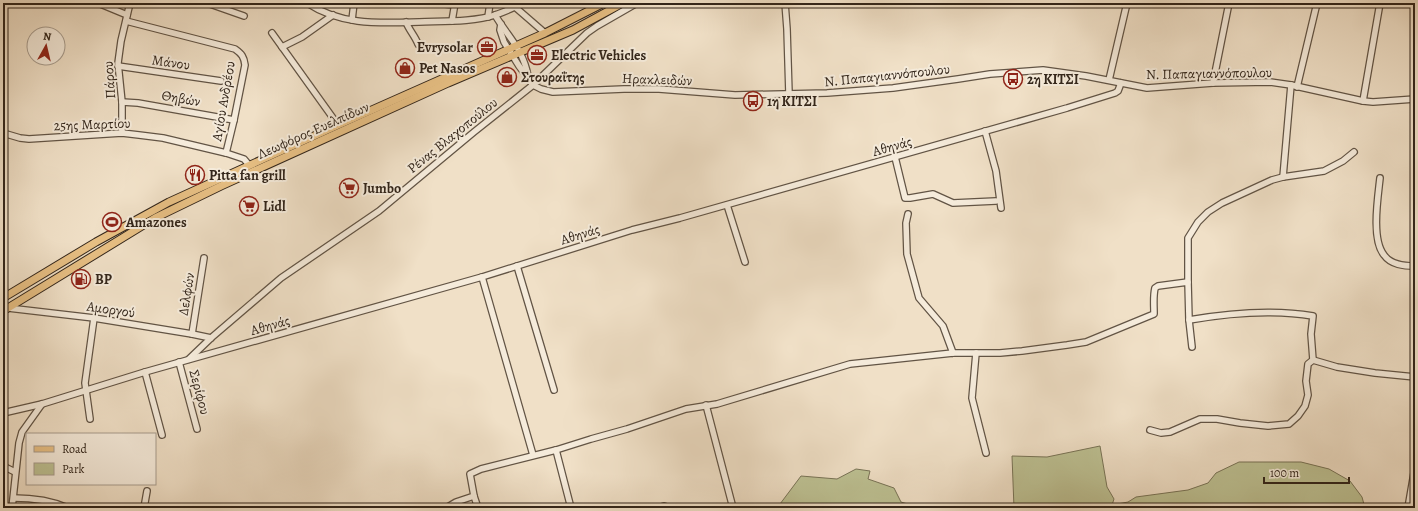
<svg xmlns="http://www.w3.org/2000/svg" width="1418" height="511" viewBox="0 0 1418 511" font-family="Alegreya,serif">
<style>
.green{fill:#bdc193;stroke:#787356}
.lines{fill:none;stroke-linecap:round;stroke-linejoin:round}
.minor-casing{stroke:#625445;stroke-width:8}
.major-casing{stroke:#32251a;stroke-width:9}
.minor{stroke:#f5ebdb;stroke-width:5.5}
.major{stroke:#e8c084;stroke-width:7}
.labels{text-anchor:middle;stroke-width:4;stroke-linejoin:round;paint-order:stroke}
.poi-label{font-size:14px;font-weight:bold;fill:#32251a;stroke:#f5ebdb;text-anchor:start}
.street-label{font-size:14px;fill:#32251a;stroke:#f5ebdb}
</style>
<rect width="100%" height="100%" fill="#f0e0c7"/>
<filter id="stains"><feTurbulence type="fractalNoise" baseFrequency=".005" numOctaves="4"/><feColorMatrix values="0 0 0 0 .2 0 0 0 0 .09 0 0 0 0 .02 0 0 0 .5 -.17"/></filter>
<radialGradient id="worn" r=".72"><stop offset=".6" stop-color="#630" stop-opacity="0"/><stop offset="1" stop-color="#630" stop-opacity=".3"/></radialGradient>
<g class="green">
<path d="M1100 446 1107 487 1114 499 1112 505 1128 502 1136 497 1188 490 1208 483 1216 473 1239 462H1301L1329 469 1350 481 1362 497 1365 508H1014L1012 456 1047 457Z"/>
<path d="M856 469 870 471 868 479 894 488 901 502 921 508H777L801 476 837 479Z"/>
</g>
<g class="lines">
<defs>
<g id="minor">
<path d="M98 3 127 15"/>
<path d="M207 3 244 16"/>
<path d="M307 3C342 26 380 23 419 22 442 21 474 22 495 15 502 13 508 10 515 7L545 33"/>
<path d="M435 3 455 5"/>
<path d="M785 3 787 29 789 94"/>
<path d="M495 15C508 37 523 49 528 76"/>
<path d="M488 17 490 3"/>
<path d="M352 20 354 3"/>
<path d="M126 21 235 49C242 54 244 57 245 65L234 120 226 153"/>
<path d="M452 21 455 3"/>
<path d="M406 22C409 30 415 36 418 44"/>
<path d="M501 24 500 30 504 42 519 66 533 85 541 89 553 92 624 89H659L735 95 827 93 893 88 958 79 990 74 1043 70 1086 76 1147 88 1213 83 1270 82 1291 85 1363 101 1373 102 1415 99"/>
<path d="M272 33 338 125"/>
<path d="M282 47 302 37 333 15"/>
<path d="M118 66 221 81"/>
<path d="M1109 80 1127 3"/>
<path d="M1213 83 1229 3"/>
<path d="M1297 87 1317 3"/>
<path d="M1363 101 1380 3"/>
<path d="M122 102 138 103 234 120"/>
<path d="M985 131 996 171 1001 208"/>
<path d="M3 133 20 138 29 139 122 133 139 135 163 138 226 153 244 159 249 165"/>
<path d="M122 133V102L118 63 121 41 130 3"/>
<path d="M895 157 905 198H910L933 194 953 203 996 201"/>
<path d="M1283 177 1291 85"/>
<path d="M1380 178C1378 197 1371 239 1384 255 1391 265 1404 266 1415 266"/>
<path d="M727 205 745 262"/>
<path d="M908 214 906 223 907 254 919 298 943 326 953 353"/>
<path d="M517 266 554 390"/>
<path d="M482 277 533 455"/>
<path d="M1188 282V238L1198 222 1208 212 1222 203 1272 180 1283 177 1324 171 1343 161 1354 152"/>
<path d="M8 308 94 318 192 334 211 338"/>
<path d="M1189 320C1229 313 1272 309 1313 316L1311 334 1313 360"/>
<path d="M192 334 204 258"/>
<path d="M976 353 972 398 986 453"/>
<path d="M189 359 211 338 281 278 379 211 474 132 533 85 587 33 597 26 637 3"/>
<path d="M179 362 197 429"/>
<path d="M145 372 162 435"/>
<path d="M706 405 733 508"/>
<path d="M3 413 42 404 145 372 482 277 632 230 680 218 1067 108 1115 93 1118 91 1121 83"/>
<path d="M90 419 85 383 94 318"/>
<path d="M1150 430 1161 433 1170 432 1200 419H1217L1240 423 1268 426 1289 424 1298 416 1305 406 1308 395 1306 381 1308 364 1313 360 1337 367 1375 373 1415 377"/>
<path d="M556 450 571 508"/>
<path d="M3 466 15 472"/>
<path d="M474 496 478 508"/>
<path d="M14 498C33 498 50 500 68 508"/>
<path d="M12 508 19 443 22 432 42 404"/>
<path d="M144 508 147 491"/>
<path d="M446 508 456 502 474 496 470 474 481 469 556 450 591 439 627 429 686 409 717 404 850 364 953 353H1000L1022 351 1067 345 1086 342 1154 314C1154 305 1153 296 1155 288L1158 286 1188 282 1189 320 1192 347"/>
<path d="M658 508 664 506 670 508"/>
<path d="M1408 508 1415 467"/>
</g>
<g id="major">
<path d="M3 298 96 242 169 202 338 125 545 33 604 3"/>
<path d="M3 311 155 218 221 186 448 83 573 30 623 3"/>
</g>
</defs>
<use href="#minor" class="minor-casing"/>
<use href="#major" class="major-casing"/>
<use href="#minor" class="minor"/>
<use href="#major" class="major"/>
</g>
<defs>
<symbol id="office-ring" viewBox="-11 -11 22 22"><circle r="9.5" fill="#f5ebdb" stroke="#8f2418" stroke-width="1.5"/><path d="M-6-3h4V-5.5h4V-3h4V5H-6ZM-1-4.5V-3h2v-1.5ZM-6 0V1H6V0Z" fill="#8f2418"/></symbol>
<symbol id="shop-ring" viewBox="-11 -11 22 22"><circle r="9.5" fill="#f5ebdb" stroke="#8f2418" stroke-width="1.5"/><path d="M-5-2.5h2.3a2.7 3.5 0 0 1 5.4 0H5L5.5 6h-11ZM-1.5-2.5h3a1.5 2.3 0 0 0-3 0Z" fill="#8f2418"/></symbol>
<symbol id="bus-ring" viewBox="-11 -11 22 22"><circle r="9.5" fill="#f5ebdb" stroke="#8f2418" stroke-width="1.5"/><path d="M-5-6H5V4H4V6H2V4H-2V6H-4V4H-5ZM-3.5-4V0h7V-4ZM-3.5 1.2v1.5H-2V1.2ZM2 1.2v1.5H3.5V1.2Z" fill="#8f2418"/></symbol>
<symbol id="restaurant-ring" viewBox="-11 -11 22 22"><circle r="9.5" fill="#f5ebdb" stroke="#8f2418" stroke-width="1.5"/><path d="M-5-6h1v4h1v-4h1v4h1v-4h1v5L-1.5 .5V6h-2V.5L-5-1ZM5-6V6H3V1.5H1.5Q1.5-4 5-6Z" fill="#8f2418"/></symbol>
<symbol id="supermarket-ring" viewBox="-11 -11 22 22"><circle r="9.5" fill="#f5ebdb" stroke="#8f2418" stroke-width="1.5"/><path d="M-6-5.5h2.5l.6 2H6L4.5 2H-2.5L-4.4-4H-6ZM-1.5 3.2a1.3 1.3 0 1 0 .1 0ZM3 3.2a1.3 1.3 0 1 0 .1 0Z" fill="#8f2418"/></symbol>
<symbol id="stadium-ring" viewBox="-11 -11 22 22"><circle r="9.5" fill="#f5ebdb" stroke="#8f2418" stroke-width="1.5"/><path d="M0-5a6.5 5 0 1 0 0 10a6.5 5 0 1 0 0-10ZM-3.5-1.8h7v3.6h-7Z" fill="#8f2418"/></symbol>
<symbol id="fuel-ring" viewBox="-11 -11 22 22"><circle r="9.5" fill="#f5ebdb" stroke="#8f2418" stroke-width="1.5"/><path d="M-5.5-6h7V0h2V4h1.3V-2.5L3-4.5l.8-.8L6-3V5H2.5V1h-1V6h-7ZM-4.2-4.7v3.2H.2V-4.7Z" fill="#8f2418"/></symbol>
</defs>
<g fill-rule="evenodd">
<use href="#office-ring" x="476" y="36" width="22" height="22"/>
<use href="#office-ring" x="526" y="44" width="22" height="22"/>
<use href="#shop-ring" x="394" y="57" width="22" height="22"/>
<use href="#shop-ring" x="496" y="66" width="22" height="22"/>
<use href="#bus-ring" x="1002" y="68" width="22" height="22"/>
<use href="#bus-ring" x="742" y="90" width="22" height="22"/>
<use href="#restaurant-ring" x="184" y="164" width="22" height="22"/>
<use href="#supermarket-ring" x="338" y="177" width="22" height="22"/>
<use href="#supermarket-ring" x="238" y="195" width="22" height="22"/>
<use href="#stadium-ring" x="101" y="211" width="22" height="22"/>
<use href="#fuel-ring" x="70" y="268" width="22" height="22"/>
</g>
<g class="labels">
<g class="poi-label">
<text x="473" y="52" text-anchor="end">Evrysolar</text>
<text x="551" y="60">Electric Vehicles</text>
<text x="419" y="73">Pet Nasos</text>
<text x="521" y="82">Στουραΐτης</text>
<text x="1027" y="84">2η ΚΙΤΣΙ</text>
<text x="767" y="106">1η ΚΙΤΣΙ</text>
<text x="209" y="180">Pitta fan grill</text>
<text x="363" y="193">Jumbo</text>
<text x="263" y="211">Lidl</text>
<text x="126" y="227">Amazones</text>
<text x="95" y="284">BP</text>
</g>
<g class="street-label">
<text transform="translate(171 62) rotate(8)" y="5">Μάνου</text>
<text transform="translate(1209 73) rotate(-1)" y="5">Ν. Παπαγιαννόπουλου</text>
<text transform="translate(887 75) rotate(-6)" y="5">Ν. Παπαγιαννόπουλου</text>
<text transform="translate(657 79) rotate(2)" y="5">Ηρακλειδών</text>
<text transform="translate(109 80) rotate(-94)" y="5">Πάρου</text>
<text transform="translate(181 98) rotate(10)" y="5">Θηβών</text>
<text transform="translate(223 101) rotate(-80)" y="5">Αγίου Ανδρέου</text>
<text transform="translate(92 124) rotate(-2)" y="5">25ης Μαρτίου</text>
<text transform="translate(313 130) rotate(-24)" y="5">Λεωφόρος Ευελπίδων</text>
<text transform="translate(452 135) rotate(-39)" y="5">Ρένας Βλαχοπούλου</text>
<text transform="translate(892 146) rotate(-16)" y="5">Αθηνάς</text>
<text transform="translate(580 234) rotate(-17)" y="5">Αθηνάς</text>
<text transform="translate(186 294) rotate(-81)" y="5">Δελφών</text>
<text transform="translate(111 309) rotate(8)" y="5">Αμοργού</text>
<text transform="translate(270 325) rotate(-16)" y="5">Αθηνάς</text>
<text transform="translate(200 392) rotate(75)" y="5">Σερίφου</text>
</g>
</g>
<rect width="1418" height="511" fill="none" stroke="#f0e0c7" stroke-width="16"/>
<rect x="4" y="4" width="1410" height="503" fill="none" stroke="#32251a" stroke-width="2"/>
<rect x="8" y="8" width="1402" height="495" fill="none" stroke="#32251a"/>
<rect x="26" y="433" width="130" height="52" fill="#f5ebdb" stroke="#a79c8e"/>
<rect x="34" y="446" width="20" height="6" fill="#e8c084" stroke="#a79c8e"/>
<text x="62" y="453" font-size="12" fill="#32251a">Road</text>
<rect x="34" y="463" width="20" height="12" fill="#bdc193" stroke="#a79c8e"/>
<text x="62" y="473" font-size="12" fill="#32251a">Park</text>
<g transform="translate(46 46) rotate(8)"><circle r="19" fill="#f5ebdb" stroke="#a79c8e"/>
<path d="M0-3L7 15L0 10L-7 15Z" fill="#8f2418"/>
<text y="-6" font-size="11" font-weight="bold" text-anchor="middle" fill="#32251a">N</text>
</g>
<path d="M1264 477v6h85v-6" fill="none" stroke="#32251a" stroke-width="2"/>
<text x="1270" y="477" font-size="12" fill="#32251a" stroke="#f5ebdb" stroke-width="3" paint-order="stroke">100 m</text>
<rect width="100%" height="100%" filter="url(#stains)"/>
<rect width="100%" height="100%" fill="url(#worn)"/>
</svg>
